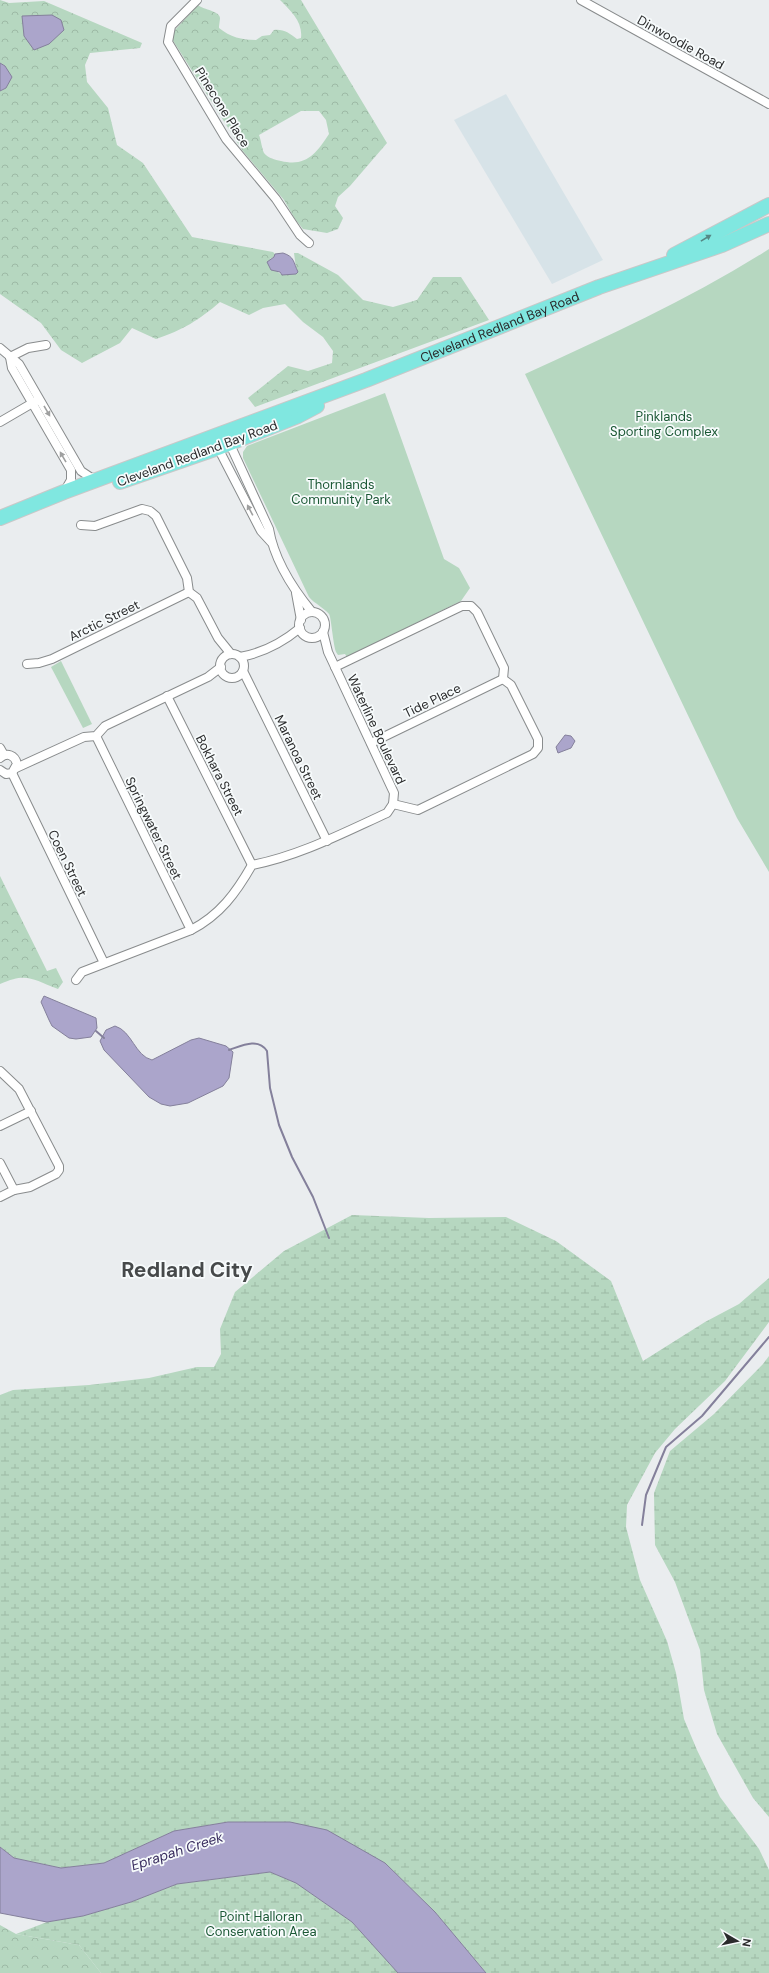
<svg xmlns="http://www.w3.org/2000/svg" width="769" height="1973" viewBox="0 0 769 1973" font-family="'DM Sans',sans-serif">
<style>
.built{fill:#d7e3e8}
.green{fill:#b6d7c0}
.forest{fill:url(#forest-crowns);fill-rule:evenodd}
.wetland{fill:url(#wetland-marsh)}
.water{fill:#aba5cb;stroke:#84809b}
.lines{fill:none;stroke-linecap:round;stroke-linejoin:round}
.stream{stroke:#84809b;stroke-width:2}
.minor-casing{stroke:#898c8d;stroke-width:10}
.trunk-casing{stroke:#c8c8c8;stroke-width:16}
.minor{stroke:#fff;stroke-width:8}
.trunk{stroke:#80e7e0;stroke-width:14}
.oneway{fill:#558986}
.oneway2{fill:#9fa0a0}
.labels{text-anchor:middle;stroke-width:3.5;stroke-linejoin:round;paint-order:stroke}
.street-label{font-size:13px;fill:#2a2b2c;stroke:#f7fbfc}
.park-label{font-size:13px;fill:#1b5835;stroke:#f7fbfc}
.water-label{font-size:14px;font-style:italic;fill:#392d5f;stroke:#f7fbfc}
.town-label{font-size:21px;font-weight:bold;fill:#46494a;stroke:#f7fbfc}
</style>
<defs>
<pattern id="forest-crowns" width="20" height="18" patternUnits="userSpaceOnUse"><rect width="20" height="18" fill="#b6d7c0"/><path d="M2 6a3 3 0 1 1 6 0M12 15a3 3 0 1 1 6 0" fill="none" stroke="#9db9a5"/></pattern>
<pattern id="wetland-marsh" width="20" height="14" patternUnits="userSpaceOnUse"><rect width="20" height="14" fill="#b6d7c0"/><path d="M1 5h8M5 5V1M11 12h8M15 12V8" fill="none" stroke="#9db9a5"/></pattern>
</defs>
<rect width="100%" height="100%" fill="#eaedef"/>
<path class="built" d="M506 94 603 260 552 284 454 120Z"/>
<g class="green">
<path d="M769 249V872L737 818 525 374C608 336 692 298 769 249Z"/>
<path d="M385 393 444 559 459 568 470 588 461 601 347 657 345 654 338 655 336 652C333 644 331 616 329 614 323 607 315 604 309 597L243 458V452L247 446Z"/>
<path d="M61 661 92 724 83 728 51 667Z"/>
</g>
<g class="forest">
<path d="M0 0 9 3 44 1 142 43 140 48 90 53 85 65 87 82 108 108 117 145 143 163 192 237 273 252 275 254 274 257 270 259 275 270 282 275 296 268 294 253H298L338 275 363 300 393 307 417 300 433 277H461L489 320 255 407 248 398 288 366 308 371 332 363 333 351 323 337 303 322 285 304 263 308 249 315 220 302C199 320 183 330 156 339L132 328 120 343 82 363 61 350 41 323 0 294V91L6 88 5 66 0 63Z"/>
<path d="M280 0H301L387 143 350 186 338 197 335 206 343 218 338 229 327 233 303 229 295 219 284 200 242 150 172 39 174 31 198 5C204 10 220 11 220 18 220 20 219 25 219 28 230 37 242 40 256 40L262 36 270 35 274 30C284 29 289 33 297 39L301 38C303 22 291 11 280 0ZM301 111H319L326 120 329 134C316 154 306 167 281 161 275 160 268 158 264 153 262 149 261 140 259 135Z"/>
<path d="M0 876 47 971 56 968 63 982 58 989C32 979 27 972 0 984Z"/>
<path d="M0 1925 16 1934 79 1945 101 1973H0Z"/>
</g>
<g class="wetland">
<path d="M352 1215 429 1218 506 1217 556 1241 611 1281 643 1361 705 1322 739 1304 769 1278V1322L725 1381 675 1429 655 1453 627 1505 626 1527 640 1580 667 1641 676 1673 684 1719 697 1750 720 1797 759 1849 769 1870V1973H486L435 1912 385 1863 228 1822 174 1831 104 1863 61 1868 14 1858 0 1847V1395L13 1390 89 1385 149 1378 197 1367H214L221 1354 220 1329 235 1292 284 1251Z"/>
<path d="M769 1356V1817L753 1798 717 1734 704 1690 700 1650 675 1582 655 1545 654 1493 670 1451 714 1414 763 1364Z"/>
<path d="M270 1872 296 1883 352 1922 399 1973H101L79 1945 16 1934 47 1922 83 1916 131 1902 177 1884Z"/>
</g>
<g class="water">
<path d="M52 15 61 20 64 30 49 44 34 50 24 36 22 16Z"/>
<path d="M0 63 5 66 12 77 6 88 0 91Z"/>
<path d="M283 253C295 257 293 262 298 272L296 274 282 275 280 272 271 270 267 262 274 257 275 254Z"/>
<path d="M565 735 571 736 575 741 571 748 558 753 556 747Z"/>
<path d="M44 996 96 1018 97 1028 91 1037 76 1039 69 1038 52 1026 49 1020 41 1002Z"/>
<path d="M115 1026C132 1031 135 1056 152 1060L191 1040 199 1038 226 1046 233 1052 229 1078 223 1086 188 1103 170 1106 161 1104 149 1097 104 1050 100 1041 106 1030Z"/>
<path d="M228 1822H290L327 1830 385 1863 435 1912 486 1973H398L352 1922 296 1883 270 1872 177 1884 131 1902 83 1916 47 1922 0 1913V1847L14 1858 61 1868 104 1863 174 1831Z"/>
</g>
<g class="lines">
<g class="stream">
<path d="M96 1031 104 1038"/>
<path d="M229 1050C241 1046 258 1037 267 1051L270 1088 279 1125 292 1157 313 1197 329 1238"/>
<path d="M642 1525 646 1495 666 1447 702 1416 769 1337"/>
</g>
<defs>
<g id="minor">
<path d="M197 0 171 26 168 42 226 139 276 199 300 235 309 243"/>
<path d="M581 0 769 104"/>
<path d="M0 348 19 364 81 471 90 477 98 479"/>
<path d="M10 357 12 368 71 470V480L64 492"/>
<path d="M10 357 28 348 46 345"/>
<path d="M0 422 36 401"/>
<path d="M228 440 269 529C274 559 293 589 312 612"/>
<path d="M217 446 261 531 271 542"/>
<path d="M81 525 95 526 142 509 150 511 156 516 187 578 189 592 197 598 218 638 231 654"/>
<path d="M296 593 301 620"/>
<circle cx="312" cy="625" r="13"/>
<circle cx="232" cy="666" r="12"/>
<path d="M240 657C262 653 282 643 300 628"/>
<path d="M27 664 39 663 52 659 189 592"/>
<path d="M335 667 462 606H471L477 612 504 668 503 679 511 685 538 739V748L533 754 418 810 393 804"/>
<path d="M243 671 327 841"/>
<path d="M167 696 252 865"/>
<path d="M96 736 191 930"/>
<path d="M371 743 503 679"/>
<path d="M0 748 4 755"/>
<path d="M0 758C7 752 15 755 17 764L12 773 6 774 0 770"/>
<path d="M16 768 84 737 96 736 105 726 208 677 221 667"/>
<path d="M12 773 104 963"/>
<path d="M76 980 82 972 191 930C220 915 236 893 252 865 299 856 343 833 387 813L393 804 394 793 328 652 323 632"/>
<path d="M0 1071 19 1089 59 1166V1170L56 1174 30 1187 14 1190 0 1197"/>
<path d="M0 1126 31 1111"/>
<path d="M0 1163 14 1190"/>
</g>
<g id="trunk">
<path d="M674 255 769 205"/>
<path d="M120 482 218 448 298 416 317 406"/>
<path id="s1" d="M0 518 64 492 366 380 599 287 722 245 769 224"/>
</g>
</defs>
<use href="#minor" class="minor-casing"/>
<use href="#trunk" class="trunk-casing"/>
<use href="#minor" class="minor"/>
<use href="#trunk" class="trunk"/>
</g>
<defs><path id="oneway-solid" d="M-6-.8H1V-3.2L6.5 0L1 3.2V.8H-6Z"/></defs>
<use class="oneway" href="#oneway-solid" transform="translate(706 238) rotate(-31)"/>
<g class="oneway2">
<use href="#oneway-solid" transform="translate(47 411) rotate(60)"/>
<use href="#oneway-solid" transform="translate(63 457) rotate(-120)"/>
<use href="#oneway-solid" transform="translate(250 510) rotate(-118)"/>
</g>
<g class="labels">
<g class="street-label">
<text transform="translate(681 42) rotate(29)" y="5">Dinwoodie Road</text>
<text transform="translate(223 107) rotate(58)" y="5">Pinecone Place</text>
<text dy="5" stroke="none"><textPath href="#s1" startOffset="535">Cleveland Redland Bay Road</textPath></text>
<text transform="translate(197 453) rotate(-20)" y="5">Cleveland Redland Bay Road</text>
<text transform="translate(104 620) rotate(-26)" y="5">Arctic Street</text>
<text transform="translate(432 700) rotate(-26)" y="5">Tide Place</text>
<text transform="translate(377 729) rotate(65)" y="5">Waterline Boulevard</text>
<text transform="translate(299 757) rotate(64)" y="5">Maranoa Street</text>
<text transform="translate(220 775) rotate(63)" y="5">Bokhara Street</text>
<text transform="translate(154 828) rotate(64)" y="5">Springwater Street</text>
<text transform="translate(68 863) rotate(64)" y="5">Coen Street</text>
</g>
<g class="park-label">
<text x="664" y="421">Pinklands<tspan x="664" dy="15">Sporting Complex</tspan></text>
<text x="341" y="489">Thornlands<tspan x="341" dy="15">Community Park</tspan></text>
<text x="261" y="1921">Point Halloran<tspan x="261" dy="15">Conservation Area</tspan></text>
</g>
<g class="water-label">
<text transform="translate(177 1851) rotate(-18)" y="5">Eprapah Creek</text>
</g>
<g class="town-label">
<text x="187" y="1277">Redland City</text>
</g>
</g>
<g transform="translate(737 1941) rotate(99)" stroke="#f7fbfc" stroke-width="3" paint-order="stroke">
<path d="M0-3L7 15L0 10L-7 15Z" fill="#2a2b2c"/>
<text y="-6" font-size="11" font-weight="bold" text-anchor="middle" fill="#2a2b2c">N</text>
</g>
</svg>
